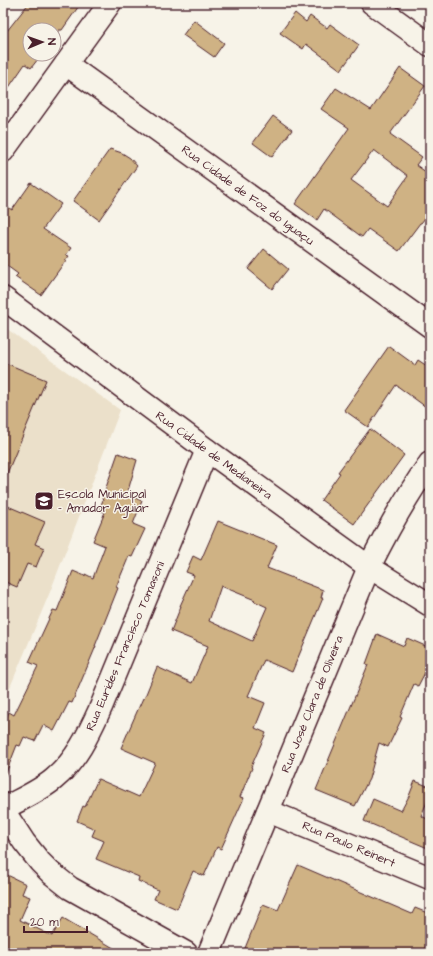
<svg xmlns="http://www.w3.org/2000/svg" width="433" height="956" viewBox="0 0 433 956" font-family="'Architects Daughter',sans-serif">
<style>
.built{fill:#ebe0ca}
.building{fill:#cfb284;stroke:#4a1f2b;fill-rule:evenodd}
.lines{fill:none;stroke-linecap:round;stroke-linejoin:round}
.minor-casing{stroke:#4a1f2b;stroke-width:25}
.minor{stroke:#f7f3e8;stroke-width:22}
.labels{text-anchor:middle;stroke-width:3;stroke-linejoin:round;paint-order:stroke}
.street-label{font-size:12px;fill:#4a1f2b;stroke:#f7f3e8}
.poi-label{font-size:12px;fill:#4a1f2b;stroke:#f7f3e8;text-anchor:start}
</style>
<rect width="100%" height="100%" fill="#f7f3e8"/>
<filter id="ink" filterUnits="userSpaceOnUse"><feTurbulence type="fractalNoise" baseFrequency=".025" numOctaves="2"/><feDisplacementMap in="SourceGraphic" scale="8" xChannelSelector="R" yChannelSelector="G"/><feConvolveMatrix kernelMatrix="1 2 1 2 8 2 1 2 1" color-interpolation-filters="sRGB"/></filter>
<g filter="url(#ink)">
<path class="built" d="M3 326 120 410 50 592 3 704Z"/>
<g class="building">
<path d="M29 3H81L62 30H59L54 37V30H30V54H42L31 68 25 64 3 96V36Z"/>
<path d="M295 13 306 22 310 16 327 28 330 24 359 45 341 70 306 44 303 49 280 33Z"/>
<path d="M194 20 224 43 214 57 183 35Z"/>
<path d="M400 68 425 86 390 134 422 157 416 165 430 175V212L421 223H420L399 251 368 229 362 237 324 209 317 220 295 204 349 128 321 109 336 88 371 110ZM374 150 408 176 387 206 351 180Z"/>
<path d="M273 116 292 130 272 157 253 143Z"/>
<path d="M110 149 122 153 130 158 137 166 99 220 73 201Z"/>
<path d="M31 183 61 204 43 229 71 248 66 255 69 256 41 295 15 277 18 274 3 263V204L12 210Z"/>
<path d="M264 249 288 269 272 289 248 269Z"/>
<path d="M389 346 415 365 418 360 430 368V410L396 385 368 427 344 410Z"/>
<path d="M3 362 46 380 3 483Z"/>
<path d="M370 429 404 455 354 524 321 500 340 473 338 472Z"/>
<path d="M118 453 137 460 127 494 142 501 133 524 145 529 132 557 129 556 116 587 118 588 95 646H96L72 703 69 702 54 731 43 725 35 741 24 737 20 746 17 745 4 778H3V725L9 712 14 715 38 666 29 662 53 610 57 611 73 571 85 576V574L93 578 105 546 93 541 105 512 99 510 103 500 102 499Z"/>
<path d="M3 504 45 522 35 544 44 548 36 567 27 564 17 587 3 581Z"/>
<path d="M218 521 277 545 267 568 323 590 321 598H323L292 672 264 660 248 696 265 703 255 728 266 733 251 767 252 768 240 797 244 798 221 849 217 847 204 876 193 871 177 909 154 899 158 890 138 881 139 877 96 859 104 841 92 836 95 829 77 821 83 806 85 807 98 779 139 797 155 763 121 748 143 698 144 699 157 667 192 683 208 646 171 631 181 606H180L194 575 186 572 193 556 201 560ZM221 586 255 600 254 601 267 607 252 641 209 621Z"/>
<path d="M377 634 404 646 407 638 430 648V663L418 686 414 684 400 717 402 718 388 747 379 743 369 779 355 806 316 790 368 665 366 664Z"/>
<path d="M415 781 430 787V795L421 816 430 820V849L364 821 373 799 401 811 409 796Z"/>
<path d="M298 865 412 914 415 908 430 914V943L426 953H243L263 904 278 910Z"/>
<path d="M3 873 26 884 22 894 30 897 20 920 52 936 63 918 122 953H3Z"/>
</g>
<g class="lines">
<defs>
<g id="minor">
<path d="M372 3 430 45"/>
<path d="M66 64 430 326"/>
<path d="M3 151 110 3"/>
<path d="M3 298 207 450 369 567 430 605"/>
<path d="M3 809C19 800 40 791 54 779 77 760 89 733 101 707L207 450"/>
<path d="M3 810 24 842 40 862 51 873 70 888 186 953"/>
<path d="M268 811 430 878"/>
<path d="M209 953 369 567C387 531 406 496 430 463"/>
</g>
</defs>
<use href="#minor" class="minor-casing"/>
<use href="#minor" class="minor"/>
</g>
</g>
<defs>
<symbol id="school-square" viewBox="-11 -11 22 22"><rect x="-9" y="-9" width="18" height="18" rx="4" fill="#4a1f2b" stroke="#f7f3e8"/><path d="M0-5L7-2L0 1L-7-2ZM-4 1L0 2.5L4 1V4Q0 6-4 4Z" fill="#fff"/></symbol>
</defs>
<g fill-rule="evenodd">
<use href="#school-square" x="33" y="490" width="22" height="22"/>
</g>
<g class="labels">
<g class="street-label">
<text transform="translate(248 195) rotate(36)" y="4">Rua Cidade de Foz do Iguaçu</text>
<text transform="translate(214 455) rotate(36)" y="4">Rua Cidade de Medianeira</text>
<text transform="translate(125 646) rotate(-67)" y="4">Rua Eurides Francisco Tomasoni</text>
<text transform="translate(312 704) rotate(-68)" y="4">Rua José Clara de Oliveira</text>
<text transform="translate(349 844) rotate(23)" y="4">Rua Paulo Reinert</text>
</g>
<g class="poi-label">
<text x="58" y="498">Escola Municipal<tspan x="58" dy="14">- Amador Aguiar</tspan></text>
</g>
</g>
<rect width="433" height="956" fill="none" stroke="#f7f3e8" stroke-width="16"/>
<rect x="8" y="8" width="417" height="940" fill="none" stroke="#4a1f2b" stroke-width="1.5" filter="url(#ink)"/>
<g transform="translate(42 42) rotate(88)"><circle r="19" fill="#f7f3e8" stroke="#b29e9c"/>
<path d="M0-3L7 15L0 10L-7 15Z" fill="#4a1f2b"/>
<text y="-6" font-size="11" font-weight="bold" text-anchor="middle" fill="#4a1f2b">N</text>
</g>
<path d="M24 926v6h63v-6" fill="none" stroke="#4a1f2b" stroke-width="2"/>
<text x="30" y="926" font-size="12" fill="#4a1f2b" stroke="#f7f3e8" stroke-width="3" paint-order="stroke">20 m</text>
</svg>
